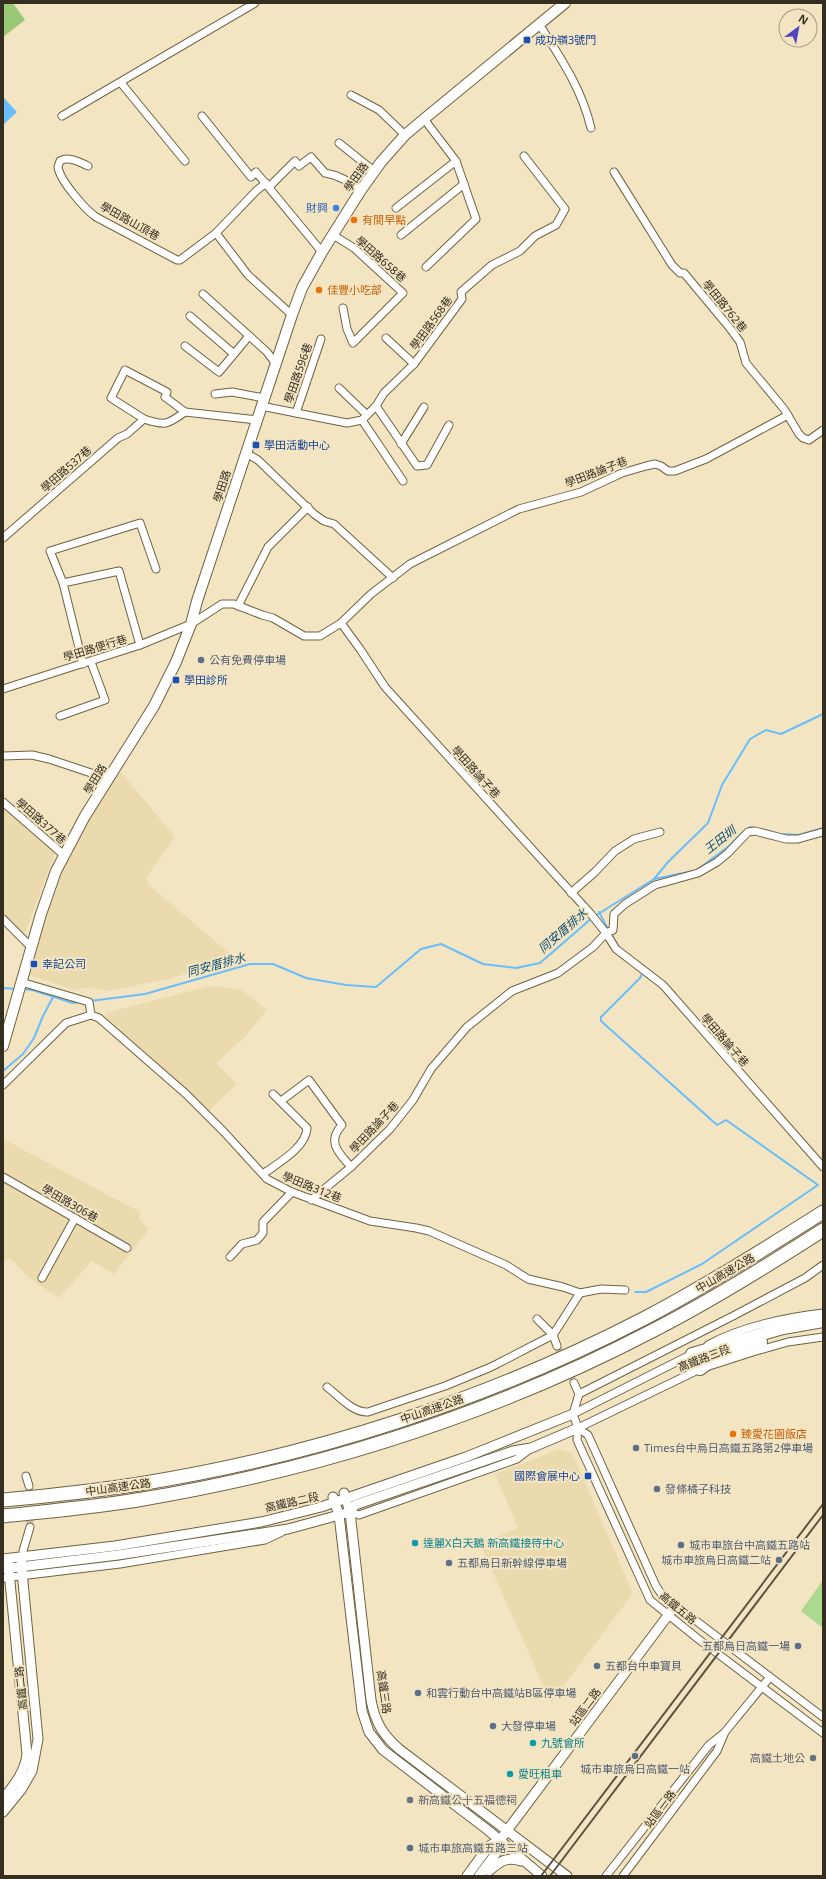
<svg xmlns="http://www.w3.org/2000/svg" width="826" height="1879" viewBox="0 0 826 1879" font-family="'Noto Sans','Noto Sans TC',sans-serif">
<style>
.built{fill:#ecdaaf}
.green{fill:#acd88f}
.forest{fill:#99c977}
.water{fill:#69bdfb}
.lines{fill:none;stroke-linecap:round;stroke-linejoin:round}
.stream{stroke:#69bdfb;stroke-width:2}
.minor-tunnel{stroke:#cec0a2;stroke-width:7;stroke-dasharray:7 3.5;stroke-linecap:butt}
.minor-casing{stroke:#6f6242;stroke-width:9}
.tertiary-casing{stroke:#6f6242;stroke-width:11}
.secondary-casing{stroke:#6f6242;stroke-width:12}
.trunk-casing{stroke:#6f6242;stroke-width:14}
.motorway-casing{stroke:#6f6242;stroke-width:15}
.minor{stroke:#fff;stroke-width:7}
.tertiary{stroke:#fff;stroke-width:9}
.secondary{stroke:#fff;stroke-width:10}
.trunk{stroke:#fff;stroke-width:12}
.motorway{stroke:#fff;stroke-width:13}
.rail{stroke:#5c5442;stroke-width:2}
.transit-dot{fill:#1a4fb4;stroke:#f4e5c2;stroke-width:1.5}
.shop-dot{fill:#3f7fe0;stroke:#f4e5c2;stroke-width:1.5}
.food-dot{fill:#e8710a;stroke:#f4e5c2;stroke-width:1.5}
.service-dot{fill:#5c6f8a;stroke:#f4e5c2;stroke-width:1.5}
.culture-dot{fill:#0f9aa8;stroke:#f4e5c2;stroke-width:1.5}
.worship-dot{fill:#6b7280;stroke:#f4e5c2;stroke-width:1.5}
.labels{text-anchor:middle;stroke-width:4;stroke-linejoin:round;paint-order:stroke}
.transit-label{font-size:11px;fill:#164399;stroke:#f4e5c2;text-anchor:start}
.street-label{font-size:11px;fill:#342e21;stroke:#f4e5c2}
.shop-label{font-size:11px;fill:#366cbe;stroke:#f4e5c2;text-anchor:end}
.food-label{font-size:11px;fill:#c56008;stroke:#f4e5c2;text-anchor:start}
.service-label{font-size:11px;fill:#4e5e75;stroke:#f4e5c2;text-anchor:start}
.culture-label{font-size:11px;fill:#0d838f;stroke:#f4e5c2;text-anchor:start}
.worship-label{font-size:11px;fill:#5b616d;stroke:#f4e5c2;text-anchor:end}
.water-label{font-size:12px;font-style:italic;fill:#0c4e76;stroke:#f4e5c2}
</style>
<rect width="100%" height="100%" fill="#f4e5c2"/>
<g class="built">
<path d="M120 771 175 837 146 878 149 885 235 958 169 979 106 991 88 988 74 990 29 975 46 904 67 859 109 783Z"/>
<path d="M3 803 56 852 25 933 17 930 3 915Z"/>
<path d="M209 986 240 989 267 1010 245 1037 216 1063 237 1084 209 1111H205L113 1027 105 1018 106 1013Z"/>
<path d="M7 1141 140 1212 139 1219 149 1229 114 1274 92 1261 59 1298 29 1278 10 1258 3 1261V1142Z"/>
<path d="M560 1449 570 1452 574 1457 633 1593 551 1703 480 1544 518 1528 495 1474Z"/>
</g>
<path class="green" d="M823 1580V1628L801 1611Z"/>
<path class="forest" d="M3 3H13L25 20 3 37Z"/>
<path class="water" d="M3 97 17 112 3 125Z"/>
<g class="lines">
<g class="stream">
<path d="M760 829 773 832"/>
<path d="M781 834 799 835 823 828"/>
<path d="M697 870 729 846 742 833 750 827 754 828"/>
<path d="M654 879 693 871"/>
<path d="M599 912 608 929"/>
<path d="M595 916 654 879 668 862 708 823 722 785 750 739 766 730 781 734 823 714"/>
<path d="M611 933 616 943"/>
<path d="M3 988 16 989"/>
<path d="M22 989 32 990 73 1003 80 1002"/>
<path d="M90 1001 145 994 250 964H273L306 978 346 985 376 987 421 949 441 944 483 964 516 968 540 963 592 918"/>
<path d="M3 1071 23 1054 34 1038 43 1016 53 997"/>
<path d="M635 1292H646L702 1264 818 1185 726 1120 717 1125 601 1021V1017L640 978 643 972"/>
</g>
<g class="minor-tunnel">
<path d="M557 1346 574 1383"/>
<path d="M29 1486 30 1527"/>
</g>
<defs>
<g id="minor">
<path d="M539 24C561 59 581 87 591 128"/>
<path d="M121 83 185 161"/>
<path d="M351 95 379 110 405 135"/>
<path d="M62 116 255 3"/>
<path d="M202 116 251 177 256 172 322 252"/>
<path d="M424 119 456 161 476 219 426 267"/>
<path d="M339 143 374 171"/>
<path d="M88 166C79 162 69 156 60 161L58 167C60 181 85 209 96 217L177 260H180L216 233 256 191 266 183"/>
<path d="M614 172 672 265 680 273H684L729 327 740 342 746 363 784 409 799 434 803 438 809 440 823 430"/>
<path d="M269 187 295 161 299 166 311 157 325 173C339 175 349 182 361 190"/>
<path d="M396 208 456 161"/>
<path d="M216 233 248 275 292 315"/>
<path d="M333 235 354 248 403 293 353 343 347 329 343 308"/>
<path d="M401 235 464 184"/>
<path d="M203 294 267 352 276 364"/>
<path d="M190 316 234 354"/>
<path d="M386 338 414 364"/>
<path d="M185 346 219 372 249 336"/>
<path d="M339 388 367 415"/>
<path d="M215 394 232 392 264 398"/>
<path d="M261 406 347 423 362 420 376 406 384 393 414 364 462 299 461 292 492 265 520 251 535 236 556 225 565 209 524 156"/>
<path d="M376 406 417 466 427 465 449 425"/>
<path d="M296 413 321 339"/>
<path d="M144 419 111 398 125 370 167 392 165 397 185 412 257 420"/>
<path d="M362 420 403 481"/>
<path d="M401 444 424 407"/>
<path d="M246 453 258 460 314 514 324 521 334 524 393 578"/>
<path d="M3 538 118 438 127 434 144 419C165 426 167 425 185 412"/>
<path d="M63 583 119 571 140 645"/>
<path d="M238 606 268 547 308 507"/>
<path d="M341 623 360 649 385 687 590 913 606 933 616 949 663 985 823 1167"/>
<path d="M83 664 63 583 50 551 140 523 156 569"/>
<path d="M3 689 140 645 191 624 222 604H234L262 615 273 618 304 636H320L341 623 371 594 410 564 519 509 581 492 622 473 646 466 655 464 661 466 668 471H675L706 459 788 415"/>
<path d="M60 716 105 700 91 662"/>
<path d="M3 756 32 755 49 759 109 779"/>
<path d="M3 802 65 856"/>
<path d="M571 893 595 872 615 851 634 839 660 832"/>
<path d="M3 919 31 947"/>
<path d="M21 982 89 1002 91 1015"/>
<path d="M3 1085 66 1023 91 1015 99 1018 186 1094 224 1132 267 1179 292 1192 370 1221 416 1228 429 1231 506 1265 528 1279 563 1287 580 1293 553 1335 557 1346"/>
<path d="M281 1101 309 1080 342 1125C326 1142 339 1153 351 1167L311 1200"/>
<path d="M351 1167 390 1129 413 1100 431 1069 467 1027 512 991 558 973 593 947 606 933 613 930 614 914 625 904 655 885 698 873 717 862 728 853 748 832 755 831 786 839H798L823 832"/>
<path d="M263 1174C278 1163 306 1148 307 1128L273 1094"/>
<path d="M3 1177 127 1248"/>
<path d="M230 1257 242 1244 257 1240 263 1233V1222L292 1192"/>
<path d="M42 1278 75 1218"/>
<path d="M580 1293 601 1289 625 1290"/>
<path d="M708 1345C740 1327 787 1317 823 1313"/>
<path d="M327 1387C339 1396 353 1413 368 1412L445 1386 491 1367 553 1335 537 1319"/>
<path d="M579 1394 733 1316 805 1278 823 1265"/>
<path d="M573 1414 578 1428 577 1440 650 1600 697 1638 823 1733"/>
<path d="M573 1414 694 1353"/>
<path d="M573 1414 579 1394 574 1383"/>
<path d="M578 1428 588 1435 656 1586 662 1595 823 1717"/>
<path d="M578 1428 700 1369 756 1351 788 1342 823 1337"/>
<path d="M26 1476 29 1486"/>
<path d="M350 1512 359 1515 517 1459 530 1449"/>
<path d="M23 1551 30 1527"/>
<path d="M3 1578 120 1564 265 1540 282 1532"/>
<path d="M606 1876 709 1745 724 1733"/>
<path d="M623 1876 717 1751 725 1732 770 1677"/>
</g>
<g id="tertiary">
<path d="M344 1493 350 1512 371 1700C375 1722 383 1735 399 1749L567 1876"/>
<path d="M333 1497 339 1515 362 1711 369 1732 383 1750 489 1831 542 1876"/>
<path d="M3 1559 115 1546 261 1522 321 1507 466 1457 573 1414"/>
<path d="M3 1569 118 1555 288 1529 350 1512 355 1505 513 1451 531 1448 578 1428"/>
<path d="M3 1799C14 1785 25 1772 27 1754L8 1562"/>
<path d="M3 1812 21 1790 32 1771 38 1739 21 1561"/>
<path d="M489 1871C499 1862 507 1856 521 1861"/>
<path d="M467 1876 489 1846 500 1840"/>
<path d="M479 1876 497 1852 500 1840 675 1606"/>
</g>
<path id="secondary" d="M3 1046 41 914 56 871 85 816 154 706 176 662 191 624 197 601 292 315 302 288 322 252 361 190 381 162 405 135 424 119 565 3"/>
<g id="trunk">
<path d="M692 1354 783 1328 823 1321"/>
<path d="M700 1369 715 1358 761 1342"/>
</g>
<g id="motorway">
<path d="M3 1500C48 1496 94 1491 139 1484 314 1456 487 1400 645 1318 706 1286 765 1249 823 1212"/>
<path d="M3 1516C50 1511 97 1507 143 1499 320 1469 493 1414 652 1331 711 1301 767 1266 823 1230"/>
</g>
</defs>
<use href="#minor" class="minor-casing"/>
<use href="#tertiary" class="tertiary-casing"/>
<use href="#secondary" class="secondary-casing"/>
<use href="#trunk" class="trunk-casing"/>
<use href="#motorway" class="motorway-casing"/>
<use href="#minor" class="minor"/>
<use href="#tertiary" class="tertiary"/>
<use href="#secondary" class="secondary"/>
<use href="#trunk" class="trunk"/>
<use href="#motorway" class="motorway"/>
<g class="rail">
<path d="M541 1876 823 1504"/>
<path d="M550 1876 823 1515"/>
</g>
</g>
<g class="transit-dot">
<rect x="523" y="36" width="8" height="8" rx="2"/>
<rect x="252" y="441" width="8" height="8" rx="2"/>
<rect x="172" y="676" width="8" height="8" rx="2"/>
<rect x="30" y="960" width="8" height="8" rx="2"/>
<rect x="584" y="1472" width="8" height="8" rx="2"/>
</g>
<circle class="shop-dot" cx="336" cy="208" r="4"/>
<g class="food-dot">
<circle cx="354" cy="220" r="4"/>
<circle cx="319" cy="290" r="4"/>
<circle cx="733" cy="1434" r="4"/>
</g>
<g class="service-dot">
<circle cx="201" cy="660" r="4"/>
<circle cx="636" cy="1448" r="4"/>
<circle cx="657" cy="1489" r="4"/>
<circle cx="681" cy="1545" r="4"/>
<circle cx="779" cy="1560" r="4"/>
<circle cx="449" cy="1563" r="4"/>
<circle cx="798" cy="1646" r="4"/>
<circle cx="597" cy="1666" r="4"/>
<circle cx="418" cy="1693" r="4"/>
<circle cx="493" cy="1726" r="4"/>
<circle cx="635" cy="1756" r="4"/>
<circle cx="410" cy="1848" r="4"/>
</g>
<g class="culture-dot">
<circle cx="415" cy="1543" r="4"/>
<circle cx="533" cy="1743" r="4"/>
<circle cx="510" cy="1774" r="4"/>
</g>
<g class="worship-dot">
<circle cx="813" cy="1758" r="4"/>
<circle cx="410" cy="1800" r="4"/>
</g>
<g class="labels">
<g class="transit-label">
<text x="535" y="44">成功嶺3號門</text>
<text x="264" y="449">學田活動中心</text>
<text x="184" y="684">學田診所</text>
<text x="42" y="968">幸記公司</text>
<text x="580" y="1480" text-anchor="end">國際會展中心</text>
</g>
<g class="street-label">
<text transform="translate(356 177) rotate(-55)" y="4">學田路</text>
<text transform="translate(130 221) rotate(29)" y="4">學田路山頂巷</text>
<text transform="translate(381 259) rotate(41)" y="4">學田路658巷</text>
<text transform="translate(725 306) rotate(51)" y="4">學田路762巷</text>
<text transform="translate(431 323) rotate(-54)" y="4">學田路568巷</text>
<text transform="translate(298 373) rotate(-71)" y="4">學田路596巷</text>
<text transform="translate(66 469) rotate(-41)" y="4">學田路537巷</text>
<text transform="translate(596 472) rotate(-21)" y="4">學田路論子巷</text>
<text transform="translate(222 486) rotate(-72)" y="4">學田路</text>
<text transform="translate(95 648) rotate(-17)" y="4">學田路便行巷</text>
<text transform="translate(476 772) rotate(48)" y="4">學田路論子巷</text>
<text transform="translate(95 779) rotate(-58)" y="4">學田路</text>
<text transform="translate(41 821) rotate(41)" y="4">學田路377巷</text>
<text transform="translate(725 1040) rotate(49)" y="4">學田路論子巷</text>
<text transform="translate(374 1127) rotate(-47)" y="4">學田路論子巷</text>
<text transform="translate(312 1187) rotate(22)" y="4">學田路312巷</text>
<text transform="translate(70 1203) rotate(30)" y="4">學田路306巷</text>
<text transform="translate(725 1273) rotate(-30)" y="4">中山高速公路</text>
<text transform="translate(704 1358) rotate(-21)" y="4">高鐵路三段</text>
<text transform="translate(432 1409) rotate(-19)" y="4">中山高速公路</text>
<text transform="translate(118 1487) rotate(-8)" y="4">中山高速公路</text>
<text transform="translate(292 1502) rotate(-13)" y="4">高鐵路二段</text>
<text transform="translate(678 1608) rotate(39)" y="4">高鐵五路</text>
<text transform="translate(21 1688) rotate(-96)" y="4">高鐵二路</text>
<text transform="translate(384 1692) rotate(82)" y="4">高鐵三路</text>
<text transform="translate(585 1707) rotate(-53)" y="4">站區二路</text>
<text transform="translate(660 1809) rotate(-53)" y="4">站區一路</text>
</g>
<g class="shop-label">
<text x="328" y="212">財興</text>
</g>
<g class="food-label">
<text x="362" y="224">有間早點</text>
<text x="327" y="294">佳豐小吃部</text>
<text x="741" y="1438">臻愛花園飯店</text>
</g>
<g class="service-label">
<text x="209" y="664">公有免費停車場</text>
<text x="644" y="1452">Times台中烏日高鐵五路第2停車場</text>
<text x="665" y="1493">發條橘子科技</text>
<text x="689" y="1549">城市車旅台中高鐵五路站</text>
<text x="771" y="1564" text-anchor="end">城市車旅烏日高鐵二站</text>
<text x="457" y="1567">五都烏日新幹線停車場</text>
<text x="790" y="1650" text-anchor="end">五都烏日高鐵一場</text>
<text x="605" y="1670">五都台中車寶貝</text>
<text x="426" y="1697">和雲行動台中高鐵站B區停車場</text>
<text x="501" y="1730">大發停車場</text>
<text x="635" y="1773" text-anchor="middle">城市車旅烏日高鐵一站</text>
<text x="418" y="1852">城市車旅高鐵五路三站</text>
</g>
<g class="culture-label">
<text x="423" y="1547">達麗X白天鵝 新高鐵接待中心</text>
<text x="541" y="1747">九號會所</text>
<text x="518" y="1778">愛旺租車</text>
</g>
<g class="worship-label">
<text x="805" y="1762">高鐵土地公</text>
<text x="418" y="1804" text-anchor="start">新高鐵公十五福德祠</text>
</g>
<g class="water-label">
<text transform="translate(720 840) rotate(-38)" y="4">王田圳</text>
<text transform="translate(563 931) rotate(-41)" y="4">同安厝排水</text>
<text transform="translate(216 965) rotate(-15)" y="4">同安厝排水</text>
</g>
</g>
<rect width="826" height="1879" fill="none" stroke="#342e21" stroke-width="8"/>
<g transform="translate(798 28) rotate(32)"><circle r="19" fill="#f4e5c2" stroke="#a79c82"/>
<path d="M0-3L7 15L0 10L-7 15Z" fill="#4f46bd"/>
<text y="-6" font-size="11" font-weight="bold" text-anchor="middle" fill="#342e21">N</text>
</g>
</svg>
